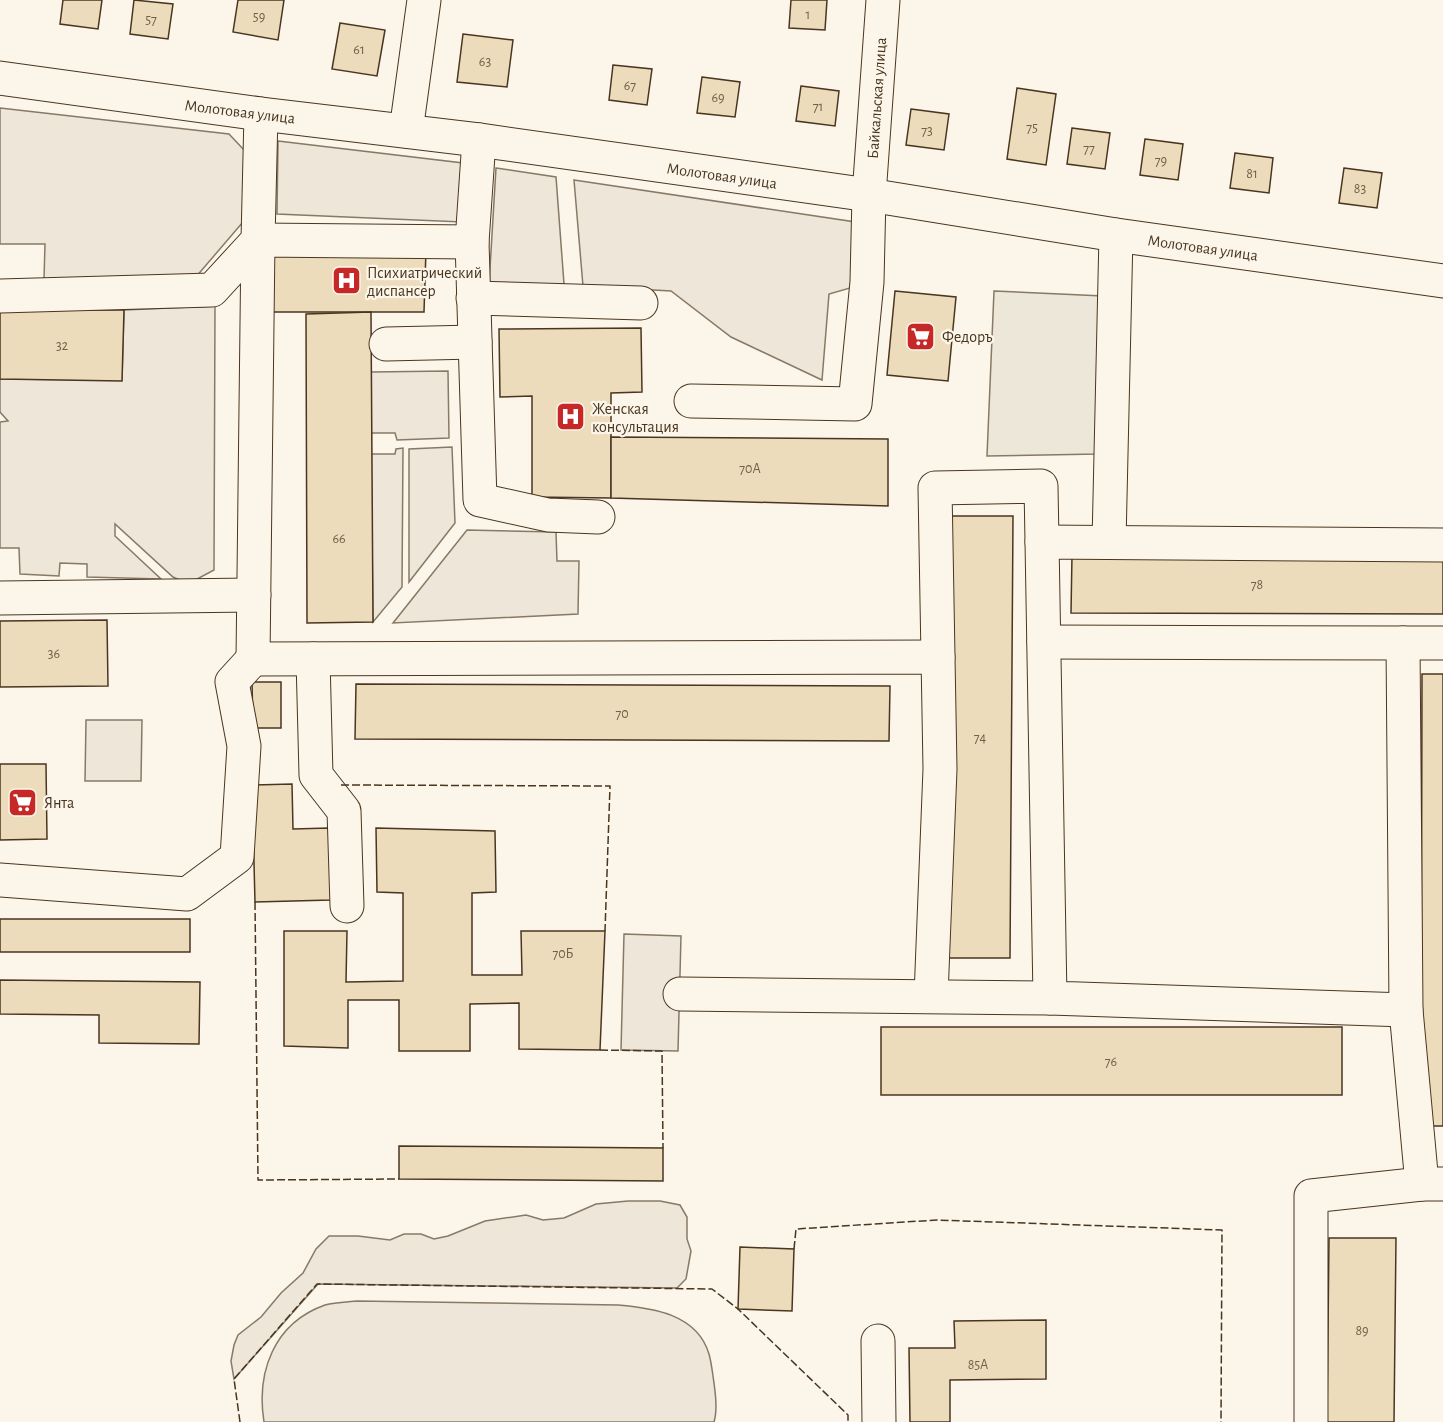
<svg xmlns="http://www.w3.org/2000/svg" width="1443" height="1422" viewBox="0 0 1443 1422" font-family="'Alegreya Sans',sans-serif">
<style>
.green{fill:#ede6d9;stroke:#887966;stroke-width:1.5}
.parking{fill:#ede7d9;stroke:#887966;stroke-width:1.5}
.building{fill:#ecdcbc;stroke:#4a3520;stroke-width:1.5}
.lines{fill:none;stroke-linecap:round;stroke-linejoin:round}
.minor-casing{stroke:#4a3520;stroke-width:35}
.minor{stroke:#fbf6e9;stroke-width:33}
.fence{stroke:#4a3520;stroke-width:1.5;stroke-dasharray:8 3;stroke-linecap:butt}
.labels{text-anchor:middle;stroke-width:4.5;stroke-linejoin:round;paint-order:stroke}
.number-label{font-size:14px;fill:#725f47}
.street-label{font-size:16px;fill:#4a3520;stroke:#fbf6e9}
.poi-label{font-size:16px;fill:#4a3520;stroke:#fbf6e9;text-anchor:start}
</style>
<rect width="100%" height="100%" fill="#fbf6e9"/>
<g class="green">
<path d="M0 108 229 134 245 151 243 222 195 278 44 279 45 244H0Z"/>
<path d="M278 141 463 163 462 222 277 214Z"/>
<path d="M496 168 556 177 564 284 489 285Z"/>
<path d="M574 180 862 223 857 286 829 294 822 380 731 337 671 291 583 286Z"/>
<path d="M215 306 214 570 188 584 173 577 115 524V536L161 579 87 577V564L60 563 59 576 20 574 19 548H0V422L8 421 0 412V379L122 380 124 310Z"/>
<path d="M448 371 449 438 397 440 395 433H371V372Z"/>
<path d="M452 447 455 523 409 582V449Z"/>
<path d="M403 448 402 587 373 622 371 454H395L396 449Z"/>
<path d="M467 530 556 532 557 561H579L578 614 393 623Z"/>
<path d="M86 720H142L141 781H85Z"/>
<path d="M624 934 681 936 678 1051 621 1050Z"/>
<path d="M628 1201H660L680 1205 687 1217V1239L691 1251 686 1279 677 1288 318 1284 234 1379 231 1361 234 1345 238 1335 261 1317 281 1293 303 1273 316 1249 329 1236H358L390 1240 404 1234H421L434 1239 448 1236 485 1221 526 1215 543 1220 564 1218 596 1204Z"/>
<path d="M357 1301 618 1305C653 1308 697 1314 709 1354 711 1361 712 1369 713 1376 715 1390 718 1409 714 1422H264C256 1372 274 1323 325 1305 335 1302 347 1302 357 1301Z"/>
</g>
<path class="parking" d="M994 291 1103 296 1098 454 987 456Z"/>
<g class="building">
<path d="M63 0H102L98 29 60 24Z"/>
<path d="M134 0 173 4 168 39 130 34Z"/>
<path d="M238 0H284L278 40 233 32Z"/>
<path d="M791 0H827L825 30 789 28Z"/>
<path d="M340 23 385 30 377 76 332 69Z"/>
<path d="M463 34 513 40 507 87 457 82Z"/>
<path d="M613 65 652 69 647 105 609 100Z"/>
<path d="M702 77 740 82 735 117 697 113Z"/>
<path d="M801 86 839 91 835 126 796 121Z"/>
<path d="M1017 88 1056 94 1046 165 1007 159Z"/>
<path d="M911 109 949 114 944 150 906 145Z"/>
<path d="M1072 128 1110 133 1105 169 1067 164Z"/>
<path d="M1145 139 1183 144 1178 180 1140 175Z"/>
<path d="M1235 153 1273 158 1269 193 1230 188Z"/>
<path d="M1344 168 1382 173 1377 208 1339 203Z"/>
<path d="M268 249 426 250 424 312H268Z"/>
<path d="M895 291 956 297 948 381 887 375Z"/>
<path d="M0 310H124L122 381 0 379Z"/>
<path d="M371 312 373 622 307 623 306 314Z"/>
<path d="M641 328 642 392 611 393V498L532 497V396L500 397 499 329Z"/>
<path d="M611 437 888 439V506L611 498Z"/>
<path d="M950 516H1013L1010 958H947Z"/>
<path d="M1072 555H1443V614L1071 613Z"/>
<path d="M107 620 108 686 0 687V621Z"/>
<path d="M1422 674H1443V1126H1421Z"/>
<path d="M252 682H281V728H253Z"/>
<path d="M356 684 890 686 889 741 355 739Z"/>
<path d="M0 764H46L47 839 0 840Z"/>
<path d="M292 784 293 829 329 828 331 900 255 902 252 785Z"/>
<path d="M376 828 495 831 496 892 472 893V975H522L521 931H605L600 1050 519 1049V1003L470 1004V1051H399V1000H348V1048L284 1046V931H347L346 982 403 981V893L377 892Z"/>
<rect x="0" y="919" width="190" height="33"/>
<path d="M0 980 200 982 199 1044 99 1043V1015L0 1014Z"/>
<rect x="881" y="1027" width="461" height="68"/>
<path d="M399 1146 663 1148V1181L399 1179Z"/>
<path d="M1329 1238H1396L1394 1422H1327Z"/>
<path d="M740 1247 794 1249 792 1311 738 1309Z"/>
<path d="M1046 1320V1379L950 1380V1422H910L909 1348H955L954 1321Z"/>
</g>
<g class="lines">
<defs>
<g id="minor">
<path d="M0 78 261 114 479 140 869 195 1116 235 1443 281"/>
<path d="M406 131 424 0"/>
<path d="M479 140 472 242 480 500 548 515 598 517"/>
<path d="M472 242 258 240 253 659 938 657 940 769 931 996"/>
<path d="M0 296 212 290 258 240 261 114"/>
<path d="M473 298 641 303"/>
<path d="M386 344 475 342"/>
<path d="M691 401 855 404 867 282 869 195 883 0"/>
<path d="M1109 542 1116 235"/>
<path d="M1443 545 1042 542 1050 998 1406 1010 1403 643H1443"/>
<path d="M0 598 254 595"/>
<path d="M1044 642 1403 643"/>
<path d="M938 657 935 488 1041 486 1042 542"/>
<path d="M313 659 316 775 344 811 347 906"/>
<path d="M0 880 187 894 237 857 244 746 232 682 253 659"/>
<path d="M680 994 1050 998"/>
<path d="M1406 1010 1422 1184"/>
<path d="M878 1341 879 1422"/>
<path d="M1311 1422V1196L1422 1184H1443"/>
</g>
</defs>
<use href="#minor" class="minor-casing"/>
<use href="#minor" class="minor"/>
<g class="fence">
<path d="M341 785 610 786 605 931"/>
<path d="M255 902 258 1180 399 1179"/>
<path d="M600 1050 662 1051 663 1148"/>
<path d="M794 1249 796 1229 937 1220 1222 1230 1221 1422"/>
<path d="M240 1422 234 1379 317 1284 712 1289 738 1309 848 1415V1422"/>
</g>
</g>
<defs>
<symbol id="hospital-square" viewBox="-11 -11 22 22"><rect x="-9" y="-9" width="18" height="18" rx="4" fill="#c62828" stroke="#fbf6e9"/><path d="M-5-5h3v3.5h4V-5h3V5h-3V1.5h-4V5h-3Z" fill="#fff"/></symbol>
<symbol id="supermarket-square" viewBox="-11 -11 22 22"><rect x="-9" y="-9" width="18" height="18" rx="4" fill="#c62828" stroke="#fbf6e9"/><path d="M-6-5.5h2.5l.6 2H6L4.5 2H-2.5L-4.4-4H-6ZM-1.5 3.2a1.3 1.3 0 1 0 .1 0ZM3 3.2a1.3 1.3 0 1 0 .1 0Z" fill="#fff"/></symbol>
</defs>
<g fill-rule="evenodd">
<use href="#hospital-square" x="330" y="264" width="33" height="33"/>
<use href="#supermarket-square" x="904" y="320" width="33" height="33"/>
<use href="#hospital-square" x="554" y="400" width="33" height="33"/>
<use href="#supermarket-square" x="6" y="786" width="33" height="33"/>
</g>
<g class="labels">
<g class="number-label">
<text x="808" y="19">1</text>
<text x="259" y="21">59</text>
<text x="151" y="24">57</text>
<text x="359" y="54">61</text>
<text x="485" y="66">63</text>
<text x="630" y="90">67</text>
<text x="718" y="102">69</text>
<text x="818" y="111">71</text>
<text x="1032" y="132">75</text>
<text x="927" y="135">73</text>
<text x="1089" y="153">77</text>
<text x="1161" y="165">79</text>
<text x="1252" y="178">81</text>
<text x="1360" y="193">83</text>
<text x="62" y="350">32</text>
<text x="750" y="473">70А</text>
<text x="339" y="543">66</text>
<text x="1257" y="589">78</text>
<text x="54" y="658">36</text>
<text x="622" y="718">70</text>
<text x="980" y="742">74</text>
<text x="563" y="958">70Б</text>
<text x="1111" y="1066">76</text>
<text x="1362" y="1335">89</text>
<text x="978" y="1369">85А</text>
</g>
<g class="street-label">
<text transform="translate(876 98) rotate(-86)" y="6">Байкальская улица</text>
<text transform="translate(240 111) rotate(7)" y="6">Молотовая улица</text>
<text transform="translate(722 175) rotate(8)" y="6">Молотовая улица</text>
<text transform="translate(1203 247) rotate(8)" y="6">Молотовая улица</text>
</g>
<g class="poi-label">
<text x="367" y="278">Психиатрический<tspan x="367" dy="18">диспансер</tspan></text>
<text x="942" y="342">Федоръ</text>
<text x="592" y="414">Женская<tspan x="592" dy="18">консультация</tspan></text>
<text x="44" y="808">Янта</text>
</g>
</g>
</svg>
